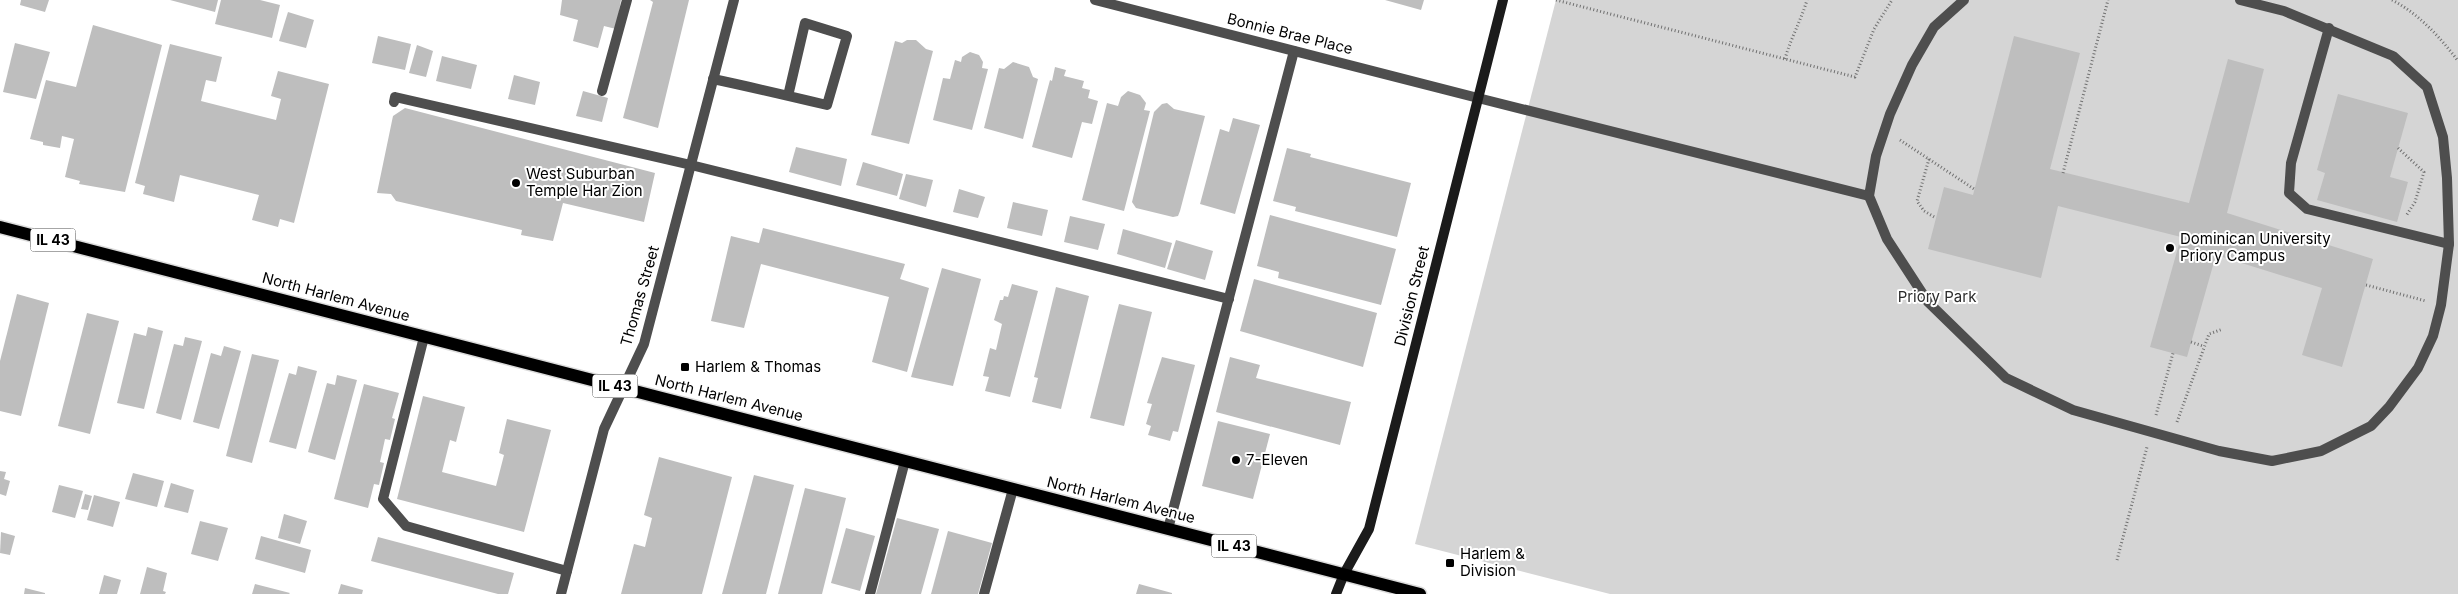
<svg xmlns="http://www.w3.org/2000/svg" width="2458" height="594" viewBox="0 0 2458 594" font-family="Inter,sans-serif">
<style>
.green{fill:#d5d5d5}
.building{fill:#bebebe}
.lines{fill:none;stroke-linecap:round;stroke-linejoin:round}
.primary-casing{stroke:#dbdbdb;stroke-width:15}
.path{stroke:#707070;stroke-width:3;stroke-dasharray:1 2.5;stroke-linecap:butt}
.lane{stroke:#4e4e4e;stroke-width:10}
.street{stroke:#4e4e4e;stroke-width:10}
.secondary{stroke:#1b1b1b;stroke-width:10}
.primary{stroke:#000;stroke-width:12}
.poi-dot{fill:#000;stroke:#fff;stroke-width:2}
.labels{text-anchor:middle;stroke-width:4;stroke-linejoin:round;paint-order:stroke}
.shield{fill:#fff;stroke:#4c4c4c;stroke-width:1}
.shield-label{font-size:14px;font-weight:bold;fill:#000}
.street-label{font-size:15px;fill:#000;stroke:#fff}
.poi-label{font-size:15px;fill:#000;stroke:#fff;text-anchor:start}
.park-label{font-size:15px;fill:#2c2c2c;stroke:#fff}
</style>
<rect width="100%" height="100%" fill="#fff"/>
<path class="green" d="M1556 0H2458V594H1610L1415 544Z"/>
<g class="building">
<path d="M21 0H49L45 12 20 5Z"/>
<path d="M170 0H218L215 12Z"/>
<path d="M221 0H260L280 5 272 38 215 24Z"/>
<path d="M562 0H621L616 29 604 26 598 48 573 41 578 20 560 15Z"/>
<path d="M650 0H689L658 128 623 118 653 2Z"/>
<path d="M1385 0H1424L1421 10Z"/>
<path d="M288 12 314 20 306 48 279 41Z"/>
<path d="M93 25 162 45 125 192 79 184 80 181 65 177 74 139 62 136 60 148 43 145V142L30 139 46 80 76 87Z"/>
<path d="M378 36 411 44 405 70 372 63Z"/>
<path d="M2014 36 2080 53 2050 169 2189 203 2228 59 2264 69 2227 213 2373 259 2342 367 2302 355 2322 288 2216 255 2187 357 2150 347 2181 237 2058 206 2041 278 1928 249 1944 187 1973 195Z"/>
<path d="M907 40H916L926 49 933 51 909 144 871 135 895 41 902 43Z"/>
<path d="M15 43 50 52 36 99 3 92Z"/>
<path d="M170 44 222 57 216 82 206 80 201 101 276 120 281 99 271 96 278 71 329 84 294 223 280 219 278 227 252 220 259 195 180 175 174 202 143 194 145 186 135 183Z"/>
<path d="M417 45 433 51 426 77 409 73Z"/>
<path d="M970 52 979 55 983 62 982 68 988 69 972 130 933 120 943 78 950 79 955 60 961 62 962 57Z"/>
<path d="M442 56 477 65 471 89 436 81Z"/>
<path d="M1013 62 1029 67 1033 77 1038 79 1023 139 984 128 999 68 1004 69Z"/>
<path d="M1055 67 1066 70 1064 76 1084 81 1082 88 1090 90 1088 98 1098 101 1092 124 1082 122 1072 158 1032 147 1050 80 1052 81Z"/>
<path d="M514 75 540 82 535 105 508 99Z"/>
<path d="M583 91 608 98 602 122 576 116Z"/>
<path d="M1128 91 1140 95 1146 103 1144 110 1150 111 1124 211 1082 200 1107 103 1118 106 1121 97Z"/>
<path d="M2338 94 2408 113 2390 177 2408 182 2397 222 2317 200 2325 173 2317 170Z"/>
<path d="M1167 103 1174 109 1205 116 1180 211 1178 216 1173 217 1136 208 1132 202 1154 112 1162 104Z"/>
<path d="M405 108 655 173 644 222 563 203 553 241 521 235 522 230 396 201 391 194 377 193 393 116Z"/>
<path d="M1233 118 1260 125 1235 214 1200 204 1220 129 1229 132Z"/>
<path d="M796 147 847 159 841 186 789 172Z"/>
<path d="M1287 148 1311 154 1310 157 1411 183 1397 237 1295 211 1296 207 1273 201Z"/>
<path d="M863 162 903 174 897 196 856 185Z"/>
<path d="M906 174 933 180 926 207 899 199Z"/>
<path d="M959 189 985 197 978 218 953 212Z"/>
<path d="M1013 202 1048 210 1042 236 1007 228Z"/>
<path d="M1270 215 1396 249 1381 305 1278 278 1279 272 1257 266Z"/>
<path d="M1070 216 1105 224 1098 250 1064 242Z"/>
<path d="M763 228 905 264 900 279 929 288 907 372 872 362 889 297 761 264 744 328 711 321 731 236 759 243Z"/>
<path d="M1123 229 1172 243 1165 268 1117 254Z"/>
<path d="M1176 240 1213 251 1205 280 1167 269Z"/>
<path d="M942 268 981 279 953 386 911 377Z"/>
<path d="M1254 279 1377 313 1363 367 1240 331Z"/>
<path d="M1012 284 1038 291 1010 397 985 391 989 377 983 376 990 348 996 350 1002 324 994 320 1000 300H1003L1004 296 1008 297Z"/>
<path d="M1056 287 1089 296 1061 409 1032 402 1038 378 1034 377Z"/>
<path d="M17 294 49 303 21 416 0 411V361Z"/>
<path d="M1119 304 1152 312 1124 426 1090 418Z"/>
<path d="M87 313 119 321 90 434 58 426Z"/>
<path d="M148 327 163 331 144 409 117 403 134 333 146 336Z"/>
<path d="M185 337 202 341 181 420 156 413 174 344 183 346Z"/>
<path d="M224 346 241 351 219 429 193 422 211 353 221 356Z"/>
<path d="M252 354 279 360 252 463 226 456Z"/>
<path d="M1162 357 1195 365 1178 432 1173 431 1170 441 1148 435 1151 426 1146 424 1152 404 1147 403Z"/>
<path d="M1230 357 1260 365 1256 378 1351 402 1340 445 1216 412Z"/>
<path d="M298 366 317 371 296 449 269 442 289 373 296 375Z"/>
<path d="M337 375 357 380 335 460 308 452 327 383 335 385Z"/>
<path d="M364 384 399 393 392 418 395 419 390 440 385 439 380 462 384 463 379 485 374 484 368 508 334 499Z"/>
<path d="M423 396 465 407 456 442 450 440 442 472 496 486 504 455 499 453 507 419 551 430 524 532 397 499Z"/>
<path d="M1218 421 1270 434 1253 499 1202 486Z"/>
<path d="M659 457 732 477 702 594H621L634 544 645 547 652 518 644 515Z"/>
<path d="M0 471 6 472 4 479 10 481 6 496 0 494Z"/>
<path d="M133 473 164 481 157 507 125 499Z"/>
<path d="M754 475 794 485 766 594H722Z"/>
<path d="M171 483 194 490 188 513 164 507Z"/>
<path d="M59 485 83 491 75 518 52 512Z"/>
<path d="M805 488 846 498 822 594H778Z"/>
<path d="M85 494 92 496 88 510 81 509Z"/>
<path d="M94 495 120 502 113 527 87 520Z"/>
<path d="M284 514 307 521 300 544 278 538Z"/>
<path d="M897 518 939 529 921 594H876Z"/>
<path d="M200 521 228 528 218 561 191 554Z"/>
<path d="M846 528 875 536 860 591 831 583Z"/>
<path d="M948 531 992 543 978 594H931Z"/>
<path d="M1 532 15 536 10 555 0 553Z"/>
<path d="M261 536 311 550 305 573 255 559Z"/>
<path d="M378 537 514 573 508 594H498L371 561Z"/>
<path d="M147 567 167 573 163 591 166 592 165 594H140Z"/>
<path d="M104 575 121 580 117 594H99Z"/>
<path d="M255 584 290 593 289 594H252Z"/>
<path d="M341 584 363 590 362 594H338Z"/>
<path d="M1139 584 1172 593V594H1136Z"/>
<path d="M25 588 45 593V594H24Z"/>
</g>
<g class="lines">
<defs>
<path id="primary" d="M0 227 1420 594"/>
</defs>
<use href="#primary" class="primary-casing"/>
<g class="path">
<path d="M1556 0 1855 77 1874 29 1892 0"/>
<path d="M2392 0C2419 14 2440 37 2458 61"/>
<path d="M1785 59C1791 37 1801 21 1807 0"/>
<path d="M1900 140 1974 189"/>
<path d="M2398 148 2424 172 2415 202 2406 216"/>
<path d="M1929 159 1917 201 1924 211 1936 218"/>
<path d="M2063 173 2108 0"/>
<path d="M2366 285 2426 301"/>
<path d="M2191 342 2203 346"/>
<path d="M2156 415 2173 353"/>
<path d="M2177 422 2209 334 2223 329"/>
<path d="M2117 560 2147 447"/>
</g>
<g class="lane">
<path d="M1964 0 1934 27 1912 65 1890 114 1876 156 1869 196 1887 239 1928 302 2006 378 2073 410 2219 451 2272 461 2321 451 2371 426 2389 407 2418 368 2433 336 2441 305 2449 244 2447 178 2443 137 2427 87 2393 56 2284 11 2240 0"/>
<path d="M2329 28 2291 163 2289 193 2307 209 2449 244"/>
<path d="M713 79C751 87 789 96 827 105L847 36 805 23 788 96"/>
<path d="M602 91 627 0"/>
<path d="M1478 98 1869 196"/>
<path d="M394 102 395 97 691 165 1229 299"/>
<path d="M424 337 383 499 406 526 567 571"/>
<path d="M1168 529 1294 51"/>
<path d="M870 594 905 461"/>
<path d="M984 594 1013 489"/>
</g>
<g class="street">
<path d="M1095 0 1478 98"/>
<path d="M561 594 604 429 644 344 734 0"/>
</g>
<path class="secondary" d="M1336 594 1344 574 1369 529 1503 0"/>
<use href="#primary" class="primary"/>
</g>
<g class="poi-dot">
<circle cx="516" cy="183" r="5"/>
<circle cx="2170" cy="248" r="5"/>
<rect x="680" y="362" width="10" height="10" rx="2.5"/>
<circle cx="1236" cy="460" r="5"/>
<rect x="1445" y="558" width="10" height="10" rx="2.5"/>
</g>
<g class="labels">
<g class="shield">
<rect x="30.5" y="228.5" width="45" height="23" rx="4"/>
<rect x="592.5" y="374.5" width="45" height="23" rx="4"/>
<rect x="1211.5" y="534.5" width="45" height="23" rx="4"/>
</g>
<g class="shield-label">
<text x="53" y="245">IL 43</text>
<text x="615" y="391">IL 43</text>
<text x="1234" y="551">IL 43</text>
</g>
<g class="street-label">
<text transform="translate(1290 34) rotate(14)" y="5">Bonnie Brae Place</text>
<text transform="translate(640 296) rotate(-74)" y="5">Thomas Street</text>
<text transform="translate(1412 296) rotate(-76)" y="5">Division Street</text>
<text transform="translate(336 297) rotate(15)" y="5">North Harlem Avenue</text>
<text transform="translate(729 398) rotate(14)" y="5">North Harlem Avenue</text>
<text transform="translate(1121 500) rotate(14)" y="5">North Harlem Avenue</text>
</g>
<g class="poi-label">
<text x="526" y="179">West Suburban<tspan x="526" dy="17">Temple Har Zion</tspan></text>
<text x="2180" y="244">Dominican University<tspan x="2180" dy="17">Priory Campus</tspan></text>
<text x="695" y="372">Harlem &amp; Thomas</text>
<text x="1246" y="465">7-Eleven</text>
<text x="1460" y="559">Harlem &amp;<tspan x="1460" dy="17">Division</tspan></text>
</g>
<g class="park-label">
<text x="1937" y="302">Priory Park</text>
</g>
</g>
</svg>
